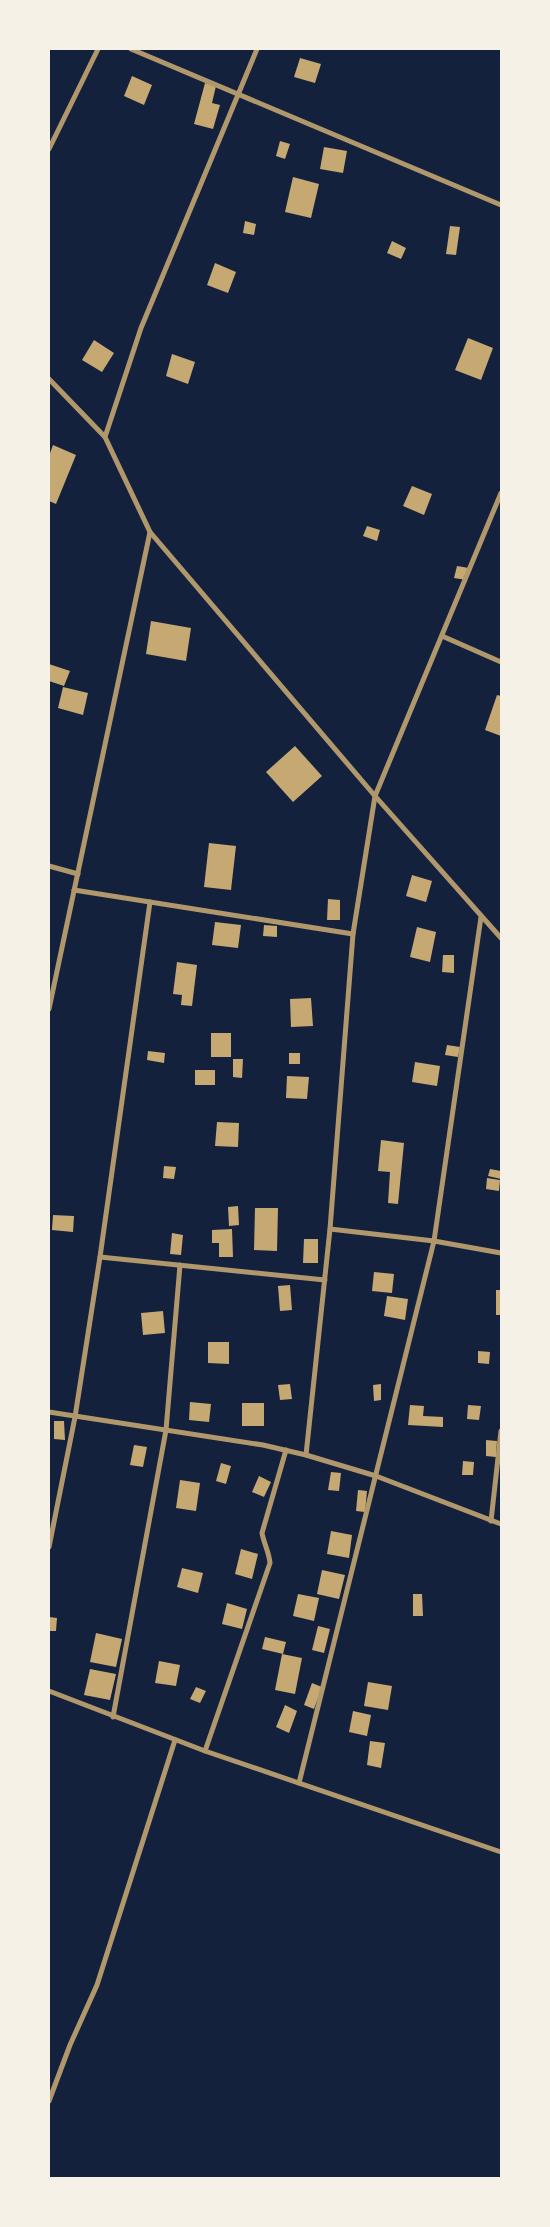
<svg xmlns="http://www.w3.org/2000/svg" width="550" height="2227" viewBox="0 0 550 2227" font-family="'Exo 2',sans-serif">
<style>
.building{fill:#c6a872}
.lines{fill:none;stroke-linecap:round;stroke-linejoin:round}
.minor{stroke:#b1986c;stroke-width:5}
</style>
<rect width="100%" height="100%" fill="#14213d"/>
<g class="building">
<path d="M300 58 321 64 315 83 294 77Z"/>
<path d="M132 76 152 85 144 105 124 96Z"/>
<path d="M205 83 216 86 212 103 220 105 213 129 194 124Z"/>
<path d="M280 141 290 144 285 159 276 156Z"/>
<path d="M324 147 347 151 343 173 320 169Z"/>
<path d="M293 177 319 184 311 218 285 212Z"/>
<path d="M245 221 256 224 254 235 243 233Z"/>
<path d="M450 226 460 227 456 255 446 254Z"/>
<path d="M392 241 406 248 401 259 387 253Z"/>
<path d="M215 263 236 272 228 293 207 285Z"/>
<path d="M468 338 493 348 481 380 455 370Z"/>
<path d="M94 340 114 353 102 372 82 360Z"/>
<path d="M172 354 195 362 188 384 166 376Z"/>
<path d="M53 445 76 455 56 504 49 501V456Z"/>
<path d="M412 486 432 494 424 515 403 506Z"/>
<path d="M367 526 380 530 377 541 363 536Z"/>
<path d="M457 566 469 568 466 580 454 578Z"/>
<path d="M151 621 191 628 186 661 146 654Z"/>
<path d="M49 664 70 671 64 686 49 681Z"/>
<path d="M63 687 88 693 83 715 58 708Z"/>
<path d="M497 695 501 696V736L485 730Z"/>
<path d="M295 746 322 776 293 802 266 772Z"/>
<path d="M209 843 236 846 231 890 204 887Z"/>
<path d="M412 875 432 881 426 902 406 896Z"/>
<path d="M328 899 340 900V920H327Z"/>
<path d="M215 922 241 925 238 948 212 945Z"/>
<path d="M264 925 277 926V937L263 936Z"/>
<path d="M417 927 436 932 430 962 410 957Z"/>
<path d="M443 955H454V973L442 972Z"/>
<path d="M177 962 197 965 192 1006 181 1005 182 995 173 994Z"/>
<path d="M311 998 313 1026 291 1027 290 999Z"/>
<rect x="211" y="1033" width="20" height="24"/>
<path d="M447 1045 460 1047 458 1057 445 1055Z"/>
<path d="M148 1051 165 1053 164 1063 147 1060Z"/>
<rect x="289" y="1053" width="11" height="11"/>
<path d="M233 1059H243L242 1078 233 1077Z"/>
<path d="M415 1062 440 1066 437 1086 412 1082Z"/>
<rect x="195" y="1070" width="20" height="15"/>
<path d="M287 1076 309 1077 307 1099 286 1098Z"/>
<path d="M217 1122 239 1123 238 1147 215 1146Z"/>
<path d="M381 1140 404 1143 398 1204 388 1203 390 1172 378 1171Z"/>
<path d="M164 1166 176 1167 174 1179 163 1178Z"/>
<path d="M490 1169 501 1171V1179L488 1176Z"/>
<path d="M487 1178 500 1180 499 1191 486 1189Z"/>
<path d="M238 1206 239 1225 229 1226 228 1207Z"/>
<path d="M255 1208H278L277 1251 254 1250Z"/>
<path d="M53 1215 74 1216 73 1232 52 1230Z"/>
<path d="M232 1229 233 1257H219V1243H212V1230Z"/>
<path d="M172 1233 183 1235 181 1255 170 1254Z"/>
<path d="M304 1239H318V1263H303Z"/>
<path d="M374 1272 394 1274 392 1293 372 1291Z"/>
<path d="M290 1285 292 1310 280 1311 278 1286Z"/>
<rect x="496" y="1290" width="5" height="25"/>
<path d="M387 1296 408 1299 405 1320 384 1316Z"/>
<path d="M163 1311 165 1333 143 1335 141 1313Z"/>
<path d="M208 1342H229V1364L208 1363Z"/>
<path d="M478 1351 490 1352 489 1364 478 1363Z"/>
<path d="M290 1384 292 1399 280 1400 278 1385Z"/>
<path d="M381 1384V1400L374 1401 373 1385Z"/>
<path d="M190 1402 211 1404 209 1422 189 1420Z"/>
<rect x="242" y="1403" width="22" height="23"/>
<path d="M410 1405 424 1406 423 1416 443 1417V1427L408 1425Z"/>
<path d="M468 1405 481 1406 479 1420 467 1419Z"/>
<path d="M54 1421H64L65 1440 54 1439Z"/>
<path d="M486 1440 497 1441 496 1457 486 1456Z"/>
<path d="M134 1445 147 1447 143 1467 130 1465Z"/>
<path d="M463 1461 474 1462 473 1475H462Z"/>
<path d="M221 1463 231 1466 226 1484 216 1481Z"/>
<path d="M331 1472 341 1473 339 1491 328 1490Z"/>
<path d="M259 1476 271 1482 264 1497 252 1492Z"/>
<path d="M180 1480 200 1483 196 1511 176 1508Z"/>
<path d="M358 1490 367 1491 365 1512 356 1511Z"/>
<path d="M331 1531 352 1535 349 1558 327 1554Z"/>
<path d="M241 1549 258 1554 252 1579 235 1574Z"/>
<path d="M182 1568 203 1573 198 1593 177 1587Z"/>
<path d="M322 1570 345 1575 339 1599 317 1594Z"/>
<path d="M298 1594 319 1598 314 1621 293 1616Z"/>
<path d="M413 1594H422L423 1616H413Z"/>
<path d="M227 1603 247 1609 242 1629 222 1624Z"/>
<path d="M49 1617 57 1618 56 1631H49Z"/>
<path d="M318 1626 330 1629 324 1653 312 1650Z"/>
<path d="M96 1633 122 1639 116 1667 90 1662Z"/>
<path d="M265 1637 286 1642 283 1654 262 1649Z"/>
<path d="M282 1654 302 1658 295 1694 275 1690Z"/>
<path d="M159 1661 180 1665 176 1686 155 1683Z"/>
<path d="M90 1669 116 1674 110 1700 84 1695Z"/>
<path d="M368 1682 392 1686 388 1710 364 1706Z"/>
<path d="M312 1683 322 1687 314 1709 304 1705Z"/>
<path d="M196 1687 206 1691 200 1703 190 1699Z"/>
<path d="M285 1705 297 1711 289 1733 276 1727Z"/>
<path d="M353 1711 371 1715 367 1736 349 1732Z"/>
<path d="M370 1741 385 1743 381 1768 367 1765Z"/>
</g>
<g class="lines">
<g class="minor">
<path d="M131 49 501 205"/>
<path d="M49 149 98 49"/>
<path d="M49 379 105 437"/>
<path d="M150 532 375 796 501 938"/>
<path d="M442 636 501 662"/>
<path d="M49 866 78 874"/>
<path d="M74 890 353 934"/>
<path d="M49 1009 150 532 105 437 141 328 257 49"/>
<path d="M330 1229 434 1241 501 1253"/>
<path d="M100 1257 325 1280"/>
<path d="M49 1412 263 1445 306 1455 376 1476 501 1524"/>
<path d="M306 1455 330 1229 353 934 375 796 501 493"/>
<path d="M491 1521 501 1431"/>
<path d="M49 1547 75 1417 100 1257 150 902"/>
<path d="M49 1691 205 1751 501 1852"/>
<path d="M113 1717 166 1430 180 1265"/>
<path d="M205 1751 270 1563C269 1552 264 1544 262 1533L286 1450"/>
<path d="M299 1783 434 1241 481 917"/>
<path d="M49 2101 70 2045 97 1985 175 1740"/>
</g>
</g>
<rect width="550" height="2227" fill="none" stroke="#f6f1e7" stroke-width="100"/>
</svg>
